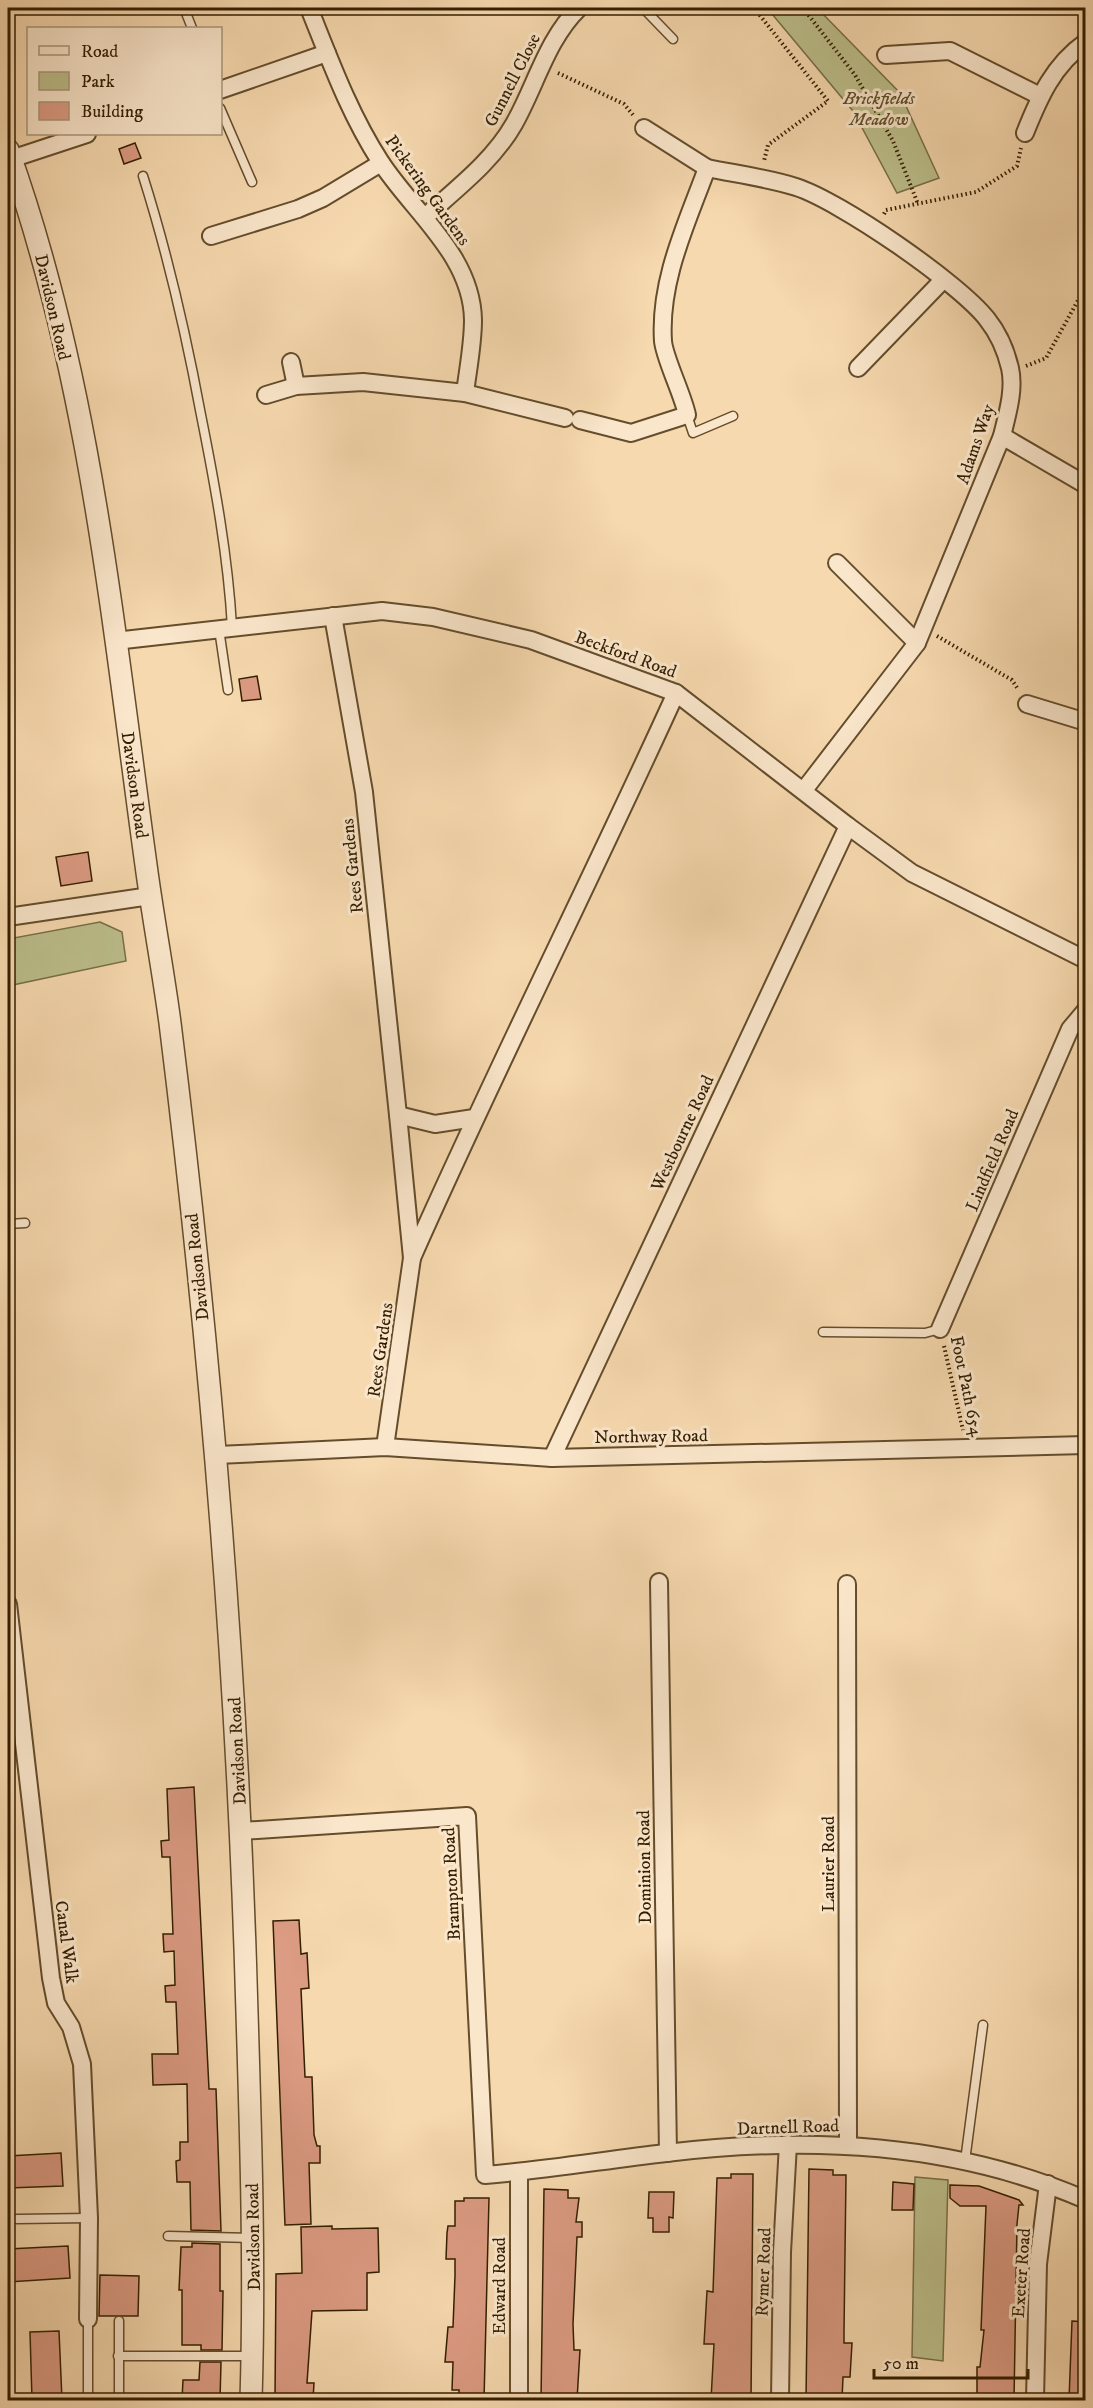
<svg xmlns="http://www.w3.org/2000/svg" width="1093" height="2408" viewBox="0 0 1093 2408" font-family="'IM FELL DW Pica',serif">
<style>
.green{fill:#bcbf8b;stroke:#786e46;stroke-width:1.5}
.building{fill:#dc9b83;stroke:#331e00;stroke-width:1.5}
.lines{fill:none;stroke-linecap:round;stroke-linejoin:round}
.service-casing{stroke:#644d2c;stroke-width:11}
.minor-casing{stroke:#644d2c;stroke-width:20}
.tertiary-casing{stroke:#644d2c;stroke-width:24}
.path{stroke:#331e00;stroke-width:4;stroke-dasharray:1.5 3;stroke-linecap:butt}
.service{stroke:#fae6cb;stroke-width:8}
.minor{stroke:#fae6cb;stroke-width:16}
.tertiary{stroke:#fae6cb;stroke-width:21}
.labels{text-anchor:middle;stroke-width:6;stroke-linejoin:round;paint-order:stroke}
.street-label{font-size:18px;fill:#331e00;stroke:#fae6cb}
.park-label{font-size:18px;font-style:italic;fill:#5c4e2a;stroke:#fae6cb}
</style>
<rect width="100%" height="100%" fill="#f7d9af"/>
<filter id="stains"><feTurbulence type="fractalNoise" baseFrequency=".00333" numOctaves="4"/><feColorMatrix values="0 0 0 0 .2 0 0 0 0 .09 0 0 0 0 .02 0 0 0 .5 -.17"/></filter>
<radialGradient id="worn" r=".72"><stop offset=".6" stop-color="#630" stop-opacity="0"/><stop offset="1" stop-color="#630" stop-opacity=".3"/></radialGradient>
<g class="green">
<path d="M767 8H817L900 93 939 178 897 193 853 111Z"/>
<path d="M100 922 122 932 126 961 8 986V939Z"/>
<path d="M915 2177 948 2180 943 2361 912 2357Z"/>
</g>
<g class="building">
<path d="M135 143 141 158 124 164 119 149Z"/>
<path d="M257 676 261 699 242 701 239 679Z"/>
<path d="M88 852 92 881 61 886 56 857Z"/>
<path d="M194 1787 209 2089H216L221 2231 191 2230 190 2182H177L176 2161 180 2160V2142H188L187 2084 153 2085 152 2054H178L176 2002H166L165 1986 175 1985 174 1951 164 1952 163 1934H173L170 1857H162L161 1841 169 1840 167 1789Z"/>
<path d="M299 1920 301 1954 307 1953 308 1971 309 1988 301 1989 305 2077H312L314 2135 317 2146H320V2163H309L311 2224 285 2225 273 1921Z"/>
<path d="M61 2153 63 2186 8 2188V2156Z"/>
<path d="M809 2169 833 2170V2175H846L844 2332V2343H852L850 2377H843L842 2400H806Z"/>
<path d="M731 2174H753L751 2400H711L714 2344H704L707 2291 713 2292 717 2178H731Z"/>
<path d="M893 2182 914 2184 913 2210H892Z"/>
<path d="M950 2185 979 2186 1019 2200 1023 2205H1019L1017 2224 1014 2400H977V2367H980L984 2330H981L986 2206H960L950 2198Z"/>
<path d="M544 2189 568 2190V2198H579L576 2222H582V2237H577L573 2324 574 2350H580L577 2400H541Z"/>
<path d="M649 2192H674L673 2218 669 2217V2232H653V2218H648Z"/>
<path d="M464 2198H489L484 2400H459V2390H452L453 2362H445L448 2327H453L455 2276V2259H446L447 2233 448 2226H455V2201H464Z"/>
<path d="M332 2226V2229L378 2228 379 2272 367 2273V2310L312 2311 307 2383H314L313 2400H275L276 2274 302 2273 301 2227Z"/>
<path d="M192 2243 220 2244V2291H223L222 2350H201V2345H182V2290H179L181 2247H192Z"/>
<path d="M68 2246 70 2278 8 2282V2249Z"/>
<path d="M100 2275 139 2276 138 2316H99Z"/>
<path d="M1072 2321 1086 2322V2400H1069Z"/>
<path d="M59 2331 62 2400H32L30 2332Z"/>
<path d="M200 2362H221L220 2400H182L183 2380H199Z"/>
</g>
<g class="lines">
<defs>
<g id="service">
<path d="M184 8 192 28"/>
<path d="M643 8 673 39"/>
<path d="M220 108 252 182"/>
<path d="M143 176C168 255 186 334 201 415 215 485 228 556 232 627"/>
<path d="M687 415 693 433 733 416"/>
<path d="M219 629 228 690"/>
<path d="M8 1224 25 1223"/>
<path d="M823 1332 925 1333 940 1329"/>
<path d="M965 2161 983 2025"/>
<path d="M17 2219 89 2218"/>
<path d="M168 2236 253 2238"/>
<path d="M88 2319V2400"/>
<path d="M118 2356H252"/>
<path d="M119 2400V2321"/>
</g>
<g id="minor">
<path d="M886 55 950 51 1040 96"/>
<path d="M220 90 327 53"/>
<path d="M644 128 707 168"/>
<path d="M1025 133C1039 98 1053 65 1086 42"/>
<path d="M11 159 87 134"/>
<path d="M425 217C456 189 493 161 514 124 536 85 547 39 579 8"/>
<path d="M211 236 298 209 323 198 381 163"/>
<path d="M291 362 296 386 363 382 465 393C468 369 473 344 473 320 472 255 412 211 380 161 349 113 330 60 309 8"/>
<path d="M858 368 943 280"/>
<path d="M465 393 565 418"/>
<path d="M266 395 296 386"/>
<path d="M580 420 631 433 687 415C683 395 664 357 663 341 659 280 687 223 707 168 736 174 768 178 796 187 840 201 959 283 987 319 999 334 1006 351 1010 368 1015 390 1007 415 1002 436L917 643 804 790"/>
<path d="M1002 436 1086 485"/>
<path d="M837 563 917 643"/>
<path d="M333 616 364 792 398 1115"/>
<path d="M115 641 382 611 433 617 531 640 676 693 848 826 912 873 1086 960"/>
<path d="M1027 704 1086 722"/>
<path d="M8 917 150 896"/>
<path d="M474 1118 435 1124 398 1115 412 1258C496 1068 590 882 676 693"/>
<path d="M940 1329 1070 1029 1086 1010"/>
<path d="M385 1447 412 1258"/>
<path d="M217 1455 385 1447 552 1458 1086 1445"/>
<path d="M552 1458 848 826"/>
<path d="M659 1582 668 2153"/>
<path d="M847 1584 848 2145"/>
<path d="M8 1604 51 1978 56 2003 71 2027 82 2064 89 2218 88 2319"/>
<path d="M242 1831 467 1816 485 2175C546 2170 605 2160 666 2153 808 2136 953 2142 1086 2200"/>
<path d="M519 2400V2172"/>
<path d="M780 2400 782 2252 788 2144"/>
<path d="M1035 2400 1038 2264 1048 2184"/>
</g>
<path id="tertiary" d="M8 150C90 379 113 626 146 865 153 918 163 970 170 1023 211 1352 238 1681 247 2013 251 2142 255 2271 251 2400"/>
</defs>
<use href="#service" class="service-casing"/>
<use href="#minor" class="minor-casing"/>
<use href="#tertiary" class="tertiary-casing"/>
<g class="path">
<path d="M754 8 828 101 768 145 764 161"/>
<path d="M803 8 855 75 893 141 918 204"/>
<path d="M558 73 624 104 634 116"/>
<path d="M884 214 886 210 976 192 1017 166 1021 148"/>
<path d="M1026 366 1046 358 1086 286"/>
<path d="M937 636 1012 680 1018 689"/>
<path d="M944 1346 963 1430"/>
</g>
<use href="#service" class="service"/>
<use href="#minor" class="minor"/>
<use href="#tertiary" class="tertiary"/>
</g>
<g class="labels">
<g class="street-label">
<text transform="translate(512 80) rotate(-63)" y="6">Gunnell Close</text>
<text transform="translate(428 190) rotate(54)" y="6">Pickering Gardens</text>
<text transform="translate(53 307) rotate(77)" y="6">Davidson Road</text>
<text transform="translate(975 444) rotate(-71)" y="6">Adams Way</text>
<text transform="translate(626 654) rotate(20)" y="6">Beckford Road</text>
<text transform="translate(135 785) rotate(82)" y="6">Davidson Road</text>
<text transform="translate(352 866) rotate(-96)" y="6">Rees Gardens</text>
<text transform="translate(682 1133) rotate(-65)" y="6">Westbourne Road</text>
<text transform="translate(992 1160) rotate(-67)" y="6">Lindfield Road</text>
<text transform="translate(197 1267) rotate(-96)" y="6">Davidson Road</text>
<text transform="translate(380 1350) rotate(-82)" y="6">Rees Gardens</text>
<text transform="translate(967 1386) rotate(78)" y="6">Foot Path 654</text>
<text transform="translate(651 1436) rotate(-1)" y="6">Northway Road</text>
<text transform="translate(237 1751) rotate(-93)" y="6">Davidson Road</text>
<text transform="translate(828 1864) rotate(-90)" y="6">Laurier Road</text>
<text transform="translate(644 1867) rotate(-91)" y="6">Dominion Road</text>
<text transform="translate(451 1884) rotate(-93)" y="6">Brampton Road</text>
<text transform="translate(67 1942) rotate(82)" y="6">Canal Walk</text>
<text transform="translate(788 2127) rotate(-2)" y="6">Dartnell Road</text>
<text transform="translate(253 2237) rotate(-91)" y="6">Davidson Road</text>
<text transform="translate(763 2272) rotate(-88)" y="6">Rymer Road</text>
<text transform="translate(1021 2273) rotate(-86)" y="6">Exeter Road</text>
<text transform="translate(499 2286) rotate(-90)" y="6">Edward Road</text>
</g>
<g class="park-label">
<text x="879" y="104">Brickfields<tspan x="879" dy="21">Meadow</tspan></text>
</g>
</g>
<rect width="1093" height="2408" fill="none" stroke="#f7d9af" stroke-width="30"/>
<rect x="9" y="9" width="1075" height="2390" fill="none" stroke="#331e00" stroke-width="3"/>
<rect x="15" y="15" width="1063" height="2378" fill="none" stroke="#331e00" stroke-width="1.5"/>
<rect x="27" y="27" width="195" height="108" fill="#fae6cb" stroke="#aa967a" stroke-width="1.5"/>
<rect x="39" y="46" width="30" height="9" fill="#fae6cb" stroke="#aa967a" stroke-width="1.5"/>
<text x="81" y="57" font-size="18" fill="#331e00">Road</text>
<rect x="39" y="72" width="30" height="18" fill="#bcbf8b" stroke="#aa967a" stroke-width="1.5"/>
<text x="81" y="87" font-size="18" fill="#331e00">Park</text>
<rect x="39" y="102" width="30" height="18" fill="#dc9b83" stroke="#aa967a" stroke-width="1.5"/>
<text x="81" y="117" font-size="18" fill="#331e00">Building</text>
<path d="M874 2369v9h154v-9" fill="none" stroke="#331e00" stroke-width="3"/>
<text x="883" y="2369" font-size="18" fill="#331e00" stroke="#fae6cb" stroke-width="4.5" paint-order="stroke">50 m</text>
<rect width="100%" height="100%" filter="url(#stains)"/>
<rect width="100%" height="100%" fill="url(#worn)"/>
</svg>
